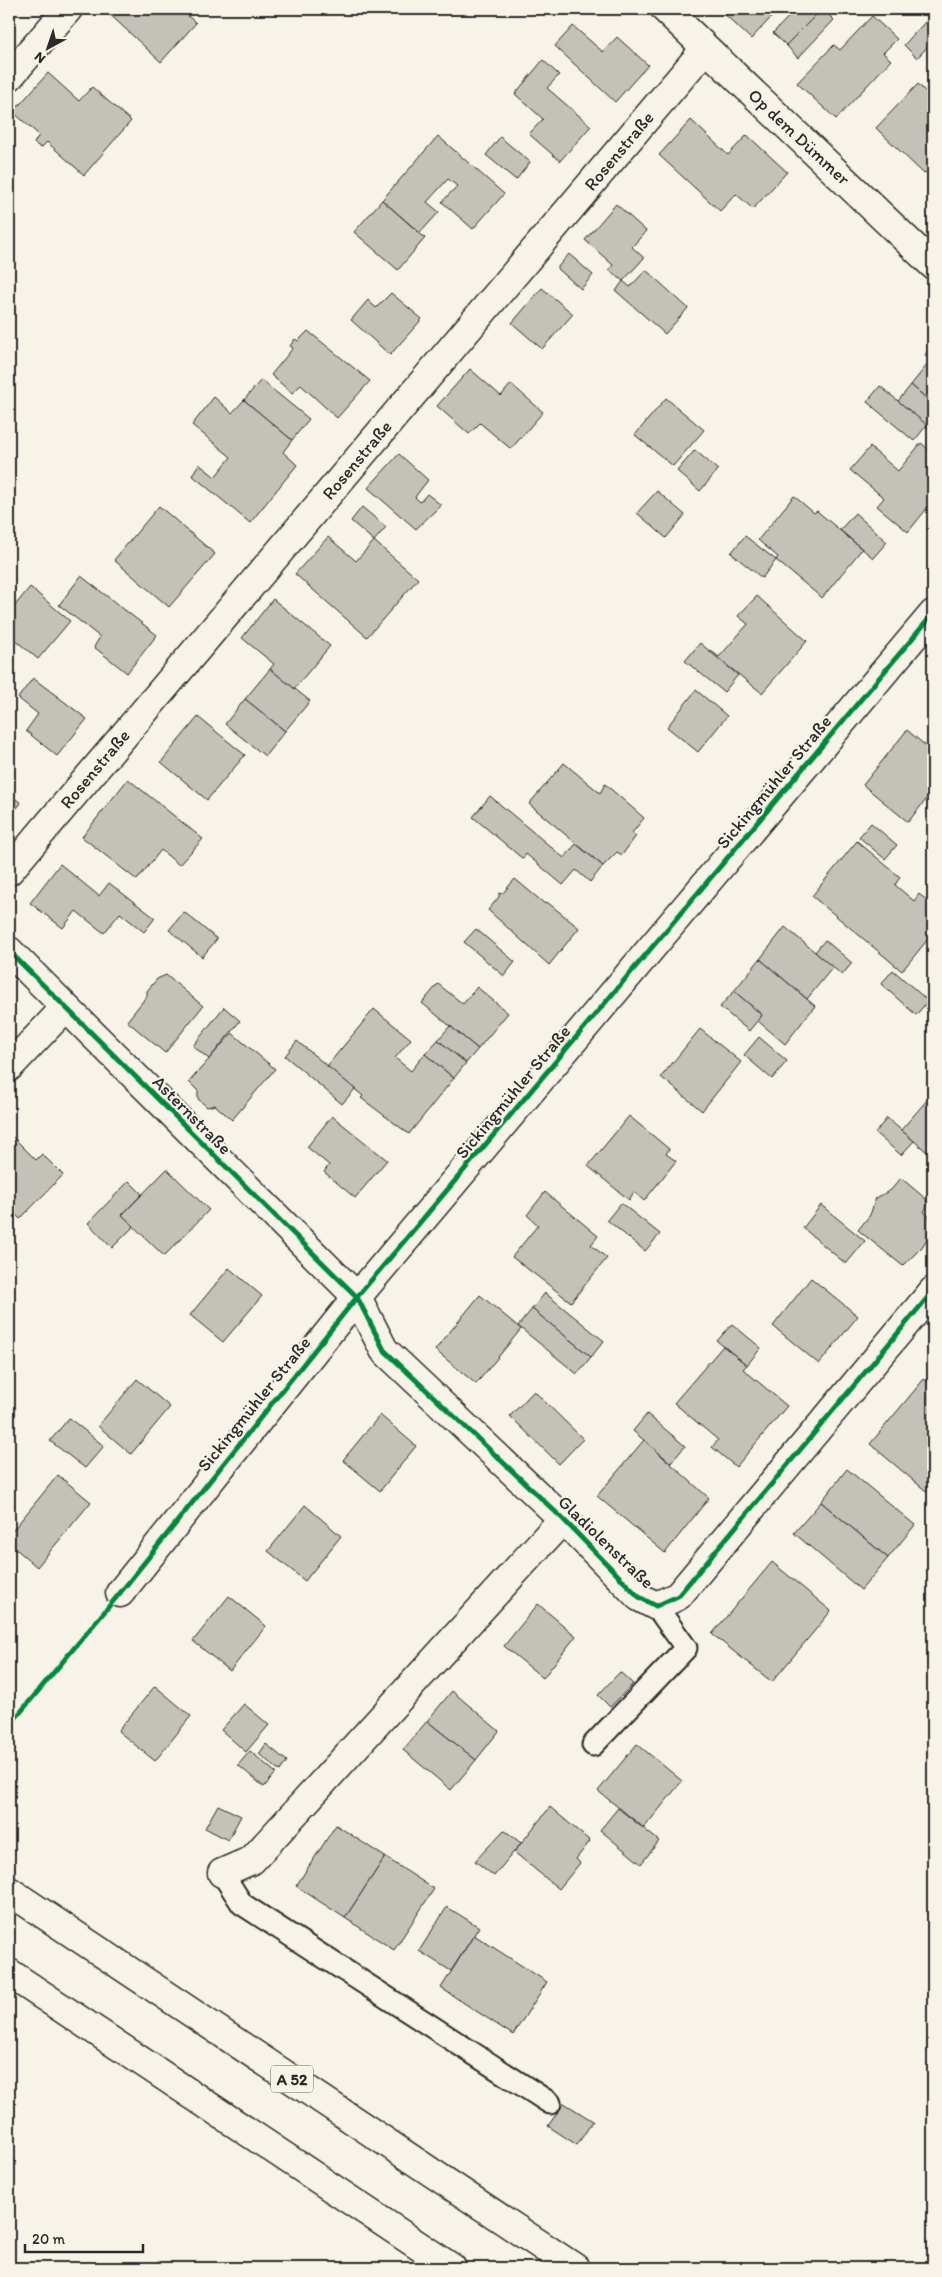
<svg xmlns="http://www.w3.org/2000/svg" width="942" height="2277" viewBox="0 0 942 2277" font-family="Itim,sans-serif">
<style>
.building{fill:#c4c1b9;stroke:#2b2b2b}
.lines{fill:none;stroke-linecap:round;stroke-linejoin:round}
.lane-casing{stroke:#2b2b2b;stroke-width:25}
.street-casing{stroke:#2b2b2b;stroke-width:31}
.highway-casing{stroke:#2b2b2b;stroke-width:31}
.lane{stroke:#f7f3e8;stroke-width:21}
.street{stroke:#f7f3e8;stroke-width:28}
.highway{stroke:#f7f3e8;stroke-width:28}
.cycleway-casing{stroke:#f7f3e8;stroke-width:8}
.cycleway{stroke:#00873e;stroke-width:5}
.labels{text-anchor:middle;stroke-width:4.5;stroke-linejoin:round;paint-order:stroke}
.shield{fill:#f7f3e8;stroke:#686764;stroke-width:1}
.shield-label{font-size:16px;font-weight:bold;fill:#2b2b2b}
.street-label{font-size:18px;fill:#2b2b2b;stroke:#f7f3e8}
</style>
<rect width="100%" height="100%" fill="#f7f3e8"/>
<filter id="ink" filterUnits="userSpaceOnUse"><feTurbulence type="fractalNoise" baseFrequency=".02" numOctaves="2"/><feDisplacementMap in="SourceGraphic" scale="10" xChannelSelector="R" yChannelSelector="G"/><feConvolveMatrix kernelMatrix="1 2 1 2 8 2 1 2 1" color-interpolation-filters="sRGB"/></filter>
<g filter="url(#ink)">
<g class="building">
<path d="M104 9H180L196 23 161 62Z"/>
<path d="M719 9H779L751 39Z"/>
<path d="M796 9H822L786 45 773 33Z"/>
<path d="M822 9 834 20 798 58 786 45Z"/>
<path d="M872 16 897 39 883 53 891 60 836 119 797 83 834 45 840 50Z"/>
<path d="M926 21 933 28V41L917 58 904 45Z"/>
<path d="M573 26 603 52 617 37 648 65 615 102 555 46Z"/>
<path d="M543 60 559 75 547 88 591 126 560 161 529 134 543 119 515 94Z"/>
<path d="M48 73 79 101 92 87 131 121 84 175 47 142 41 148 34 143 39 135 13 112Z"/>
<path d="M918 84 933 99V165L924 174 876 128Z"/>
<path d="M691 120 728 155 747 135 787 172 753 209 736 194 720 211 659 155Z"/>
<path d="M438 136 504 194 473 229 442 202 457 186 448 179 427 202 439 212 420 233 382 200Z"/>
<path d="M500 137 530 162 516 180 486 155Z"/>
<path d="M382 200 425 238 398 270 354 232Z"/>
<path d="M616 204 646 231 632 247 644 258 623 281 609 270 613 265 585 240Z"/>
<path d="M569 254 593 275 581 289 557 268Z"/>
<path d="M646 270 688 308 665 334 616 291 623 281 630 287Z"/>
<path d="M542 288 573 314 542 349 512 323Z"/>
<path d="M391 293 422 319 390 355 351 320 368 300 376 308Z"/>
<path d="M308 331 370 381 337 418 301 385 292 393 271 375 293 348 290 346 295 339 298 341Z"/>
<path d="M929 349 933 353V404L911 385 931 360 925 355Z"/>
<path d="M470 369 501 396 511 384 543 412 511 449 480 423 469 434 437 406Z"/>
<path d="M261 380 309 419 292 440 244 400Z"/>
<path d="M911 385 933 404 931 430 898 401Z"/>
<path d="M880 386 927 425 914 441 867 402Z"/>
<path d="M214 397 232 413 244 400 292 440 283 452 297 465 250 523 192 475 199 464 215 477 231 457 192 425Z"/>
<path d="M666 398 704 430 673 466 635 435Z"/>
<path d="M921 443 933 453V501L908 532 877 506 884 498 850 470 870 447 898 471Z"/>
<path d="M695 450 718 470 700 491 677 471Z"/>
<path d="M399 454 428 480 415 497 420 502 427 494 441 505 416 529 368 488Z"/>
<path d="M657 491 685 515 666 538 637 513Z"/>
<path d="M794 496 814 513 817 511 862 549 822 598 776 560 778 557 758 540Z"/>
<path d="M159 506 215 554 169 607 114 560Z"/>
<path d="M362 507 386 527 374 541 351 521Z"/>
<path d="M855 513 887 542 873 558 840 530Z"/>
<path d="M745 536 776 560 762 578 731 553Z"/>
<path d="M328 537 356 561 374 541 418 579 367 637 295 574Z"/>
<path d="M81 576 157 635 127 673 94 647 100 637 59 605Z"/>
<path d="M30 587 70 621 38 659 9 635V613Z"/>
<path d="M757 596 807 641 762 693 710 652V650L719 657 748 624 738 616Z"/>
<path d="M273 599 330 646 294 689 270 669 274 664 242 638Z"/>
<path d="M700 643 738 675 724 692 685 661Z"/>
<path d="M270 669 310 701 285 731 245 699Z"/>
<path d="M33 678 87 719 57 756 26 731 38 714 18 698Z"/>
<path d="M696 690 727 716 698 752 667 727Z"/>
<path d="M245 699 285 731 265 756 225 724Z"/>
<path d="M198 717 245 755 207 800 161 762Z"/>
<path d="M907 730 933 752V791L908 822 863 785Z"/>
<path d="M564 763 600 793 605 784 644 818 632 833 636 836 622 855 617 852 603 866 529 804Z"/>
<path d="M128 779 203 839 179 865 161 850 137 880 82 837Z"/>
<path d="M9 794 21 803 9 818Z"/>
<path d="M490 796 564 858 576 844 603 866 590 882 576 870 563 885 526 854 523 859 473 817Z"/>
<path d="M871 823 897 845 885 859 859 837Z"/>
<path d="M857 841 900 877 895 885 914 901 919 894 933 905V933L902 971 812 896Z"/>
<path d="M60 864 99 896 109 883 155 918 144 932 120 913 104 933 76 911 63 928 30 903Z"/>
<path d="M515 879 545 904 547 902 579 928 549 965 488 910 499 897V893L502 894Z"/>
<path d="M184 912 217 939 202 957 169 930Z"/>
<path d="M785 927 833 967 807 999 760 959Z"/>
<path d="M476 929 515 962 504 976 464 942Z"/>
<path d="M825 940 852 963 842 975 815 952Z"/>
<path d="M760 959 815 1006 785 1044 758 1021 762 1015 734 991Z"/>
<path d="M893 970 928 1001 916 1015 881 984Z"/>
<path d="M166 975 203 1006 165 1053 127 1021 147 996V991L157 979Z"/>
<path d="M438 984 463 1004 477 987 508 1013 478 1049 422 1003Z"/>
<path d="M734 991 762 1015 749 1031 720 1007Z"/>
<path d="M224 1007 240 1021 209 1059 193 1046Z"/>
<path d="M374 1009 411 1039 395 1058 411 1071 425 1054 454 1078 409 1134 361 1098 363 1096 327 1066Z"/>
<path d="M450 1026 478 1049 466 1063 438 1040Z"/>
<path d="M700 1029 741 1062 702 1111 661 1077Z"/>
<path d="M232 1033 275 1069 232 1120 215 1105 207 1107 198 1099V1091L189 1082Z"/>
<path d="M759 1037 787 1061 772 1079 744 1055Z"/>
<path d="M438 1040 466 1063 454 1078 425 1054Z"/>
<path d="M297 1041 355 1089 342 1104 285 1056Z"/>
<path d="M928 1099 933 1104V1157L901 1130Z"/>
<path d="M332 1116 387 1160 355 1198 324 1172 329 1165 307 1147Z"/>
<path d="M629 1116 669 1149 666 1154 676 1161 644 1201 634 1192 629 1200 588 1166Z"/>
<path d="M887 1118 914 1141 901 1155 875 1133Z"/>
<path d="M9 1133 36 1160 42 1154 63 1175 20 1219 9 1208Z"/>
<path d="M167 1169 209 1210 164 1256 122 1215Z"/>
<path d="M901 1178 926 1199 927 1206 924 1212 933 1220V1229L922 1247 903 1266 858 1230 870 1215 876 1198 891 1190Z"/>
<path d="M129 1181 142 1194 122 1215 134 1226 112 1248 88 1223Z"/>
<path d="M545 1192 598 1236 591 1245 607 1258 571 1302 512 1257 538 1225 527 1215Z"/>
<path d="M621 1203 660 1234 645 1251 607 1220Z"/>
<path d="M821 1205 865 1241 846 1264 803 1228Z"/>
<path d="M229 1268 262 1296 223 1342 190 1315Z"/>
<path d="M811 1278 858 1316 819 1364 773 1326Z"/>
<path d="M545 1293 604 1341 591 1357 532 1309Z"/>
<path d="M480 1295 521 1329 476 1384 435 1350Z"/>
<path d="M532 1309 591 1357 577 1374 518 1326Z"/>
<path d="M732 1324 761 1348 747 1365 717 1341Z"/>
<path d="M723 1346 747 1365 743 1369 787 1406 736 1467 712 1447 718 1440 674 1403Z"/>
<path d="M137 1379 170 1407 131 1454 98 1426Z"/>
<path d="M924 1379 933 1386V1483L926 1491 870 1444Z"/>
<path d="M534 1391 583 1439 559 1464 510 1416Z"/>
<path d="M647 1414 685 1446 671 1463 633 1431Z"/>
<path d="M380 1415 416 1446 380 1491 343 1460Z"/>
<path d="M69 1418 104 1446 85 1468 50 1441Z"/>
<path d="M644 1440 709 1498 665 1553 597 1496Z"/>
<path d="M847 1469 915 1525 888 1558 821 1502Z"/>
<path d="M58 1475 91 1502 37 1567 9 1543V1535Z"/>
<path d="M821 1502 888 1558 861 1590 794 1533Z"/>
<path d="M305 1505 341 1536 305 1581 268 1551Z"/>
<path d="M772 1562 831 1611 772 1682 712 1634Z"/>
<path d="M229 1596 266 1626 230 1671 193 1641Z"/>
<path d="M538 1604 576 1636 543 1678 504 1646Z"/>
<path d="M620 1672 633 1684 610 1707 598 1695Z"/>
<path d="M155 1686 191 1716 155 1761 118 1731Z"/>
<path d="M452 1691 499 1731 476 1760 427 1721Z"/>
<path d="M244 1704 269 1725 246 1752 221 1730Z"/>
<path d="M427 1721 476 1760 451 1790 403 1750Z"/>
<path d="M266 1744 287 1761 280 1771 259 1754Z"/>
<path d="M637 1744 682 1781 644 1828 598 1791Z"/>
<path d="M250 1751 276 1773 264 1787 238 1765Z"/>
<path d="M218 1805 241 1816 228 1840 205 1828Z"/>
<path d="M550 1807 590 1841 576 1859 580 1863 559 1889 514 1852Z"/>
<path d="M618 1808 659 1841 641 1864 600 1830Z"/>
<path d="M336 1825 385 1857 345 1918 296 1886Z"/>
<path d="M504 1830 521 1843 494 1876 475 1861Z"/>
<path d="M385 1857 434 1889 394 1950 345 1918Z"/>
<path d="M447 1907 479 1927 451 1971 419 1951Z"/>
<path d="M474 1935 547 1982 513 2035 441 1988Z"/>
<path d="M564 2103 593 2121 577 2145 548 2126Z"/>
</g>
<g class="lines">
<defs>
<g id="lane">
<path d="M593 1745 686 1648 656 1606"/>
<path d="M222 1873 242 1904 550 2103"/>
</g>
<g id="street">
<path d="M665 9 933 265"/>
<path d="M9 77 68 9"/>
<path d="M9 871 705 49"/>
<path d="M9 951 357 1297 384 1350 563 1519 639 1597 656 1606 678 1596 933 1291"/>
<path d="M9 1067 65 1008"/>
<path d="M120 1593 357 1297 933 614"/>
<path d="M222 1873 252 1860 563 1519"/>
</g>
<g id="highway">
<path d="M9 1891 575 2268"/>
<path d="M9 1973 452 2268"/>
</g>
</defs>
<use href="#lane" class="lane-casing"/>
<use href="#street" class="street-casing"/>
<use href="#highway" class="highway-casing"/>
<use href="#lane" class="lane"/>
<use href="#street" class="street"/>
<use href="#highway" class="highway"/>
<defs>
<g id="cycleway">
<path d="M9 951 357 1297 384 1350 563 1519 639 1597 656 1606 678 1596 933 1291"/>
<path d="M9 1726 120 1593 357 1297 933 614"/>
</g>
</defs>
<use href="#cycleway" class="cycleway-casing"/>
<use href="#cycleway" class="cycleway"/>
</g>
</g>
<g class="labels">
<rect class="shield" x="271" y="2065.5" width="42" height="27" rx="4"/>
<g class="shield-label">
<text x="292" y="2085">A 52</text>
</g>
<g class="street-label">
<text transform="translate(799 137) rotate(43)" y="6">Op dem Dümmer</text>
<text transform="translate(619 151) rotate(-50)" y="6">Rosenstraße</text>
<text transform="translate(357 460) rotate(-50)" y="6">Rosenstraße</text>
<text transform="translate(95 769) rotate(-50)" y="6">Rosenstraße</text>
<text transform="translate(774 782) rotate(-50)" y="6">Sickingmühler Straße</text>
<text transform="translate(513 1092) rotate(-50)" y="6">Sickingmühler Straße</text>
<text transform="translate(192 1115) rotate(45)" y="6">Asternstraße</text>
<text transform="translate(254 1404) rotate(-51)" y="6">Sickingmühler Straße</text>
<text transform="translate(606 1542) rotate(44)" y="6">Gladiolenstraße</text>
</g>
</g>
<rect width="942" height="2277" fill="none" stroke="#f7f3e8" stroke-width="30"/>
<rect x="15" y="15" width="912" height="2247" fill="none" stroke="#2b2b2b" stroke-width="2" filter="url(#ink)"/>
<g transform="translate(48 48) rotate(220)" stroke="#f7f3e8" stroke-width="4" paint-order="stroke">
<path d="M0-4L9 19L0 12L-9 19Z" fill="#2b2b2b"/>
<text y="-8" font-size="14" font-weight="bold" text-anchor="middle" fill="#2b2b2b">N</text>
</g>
<path d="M25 2244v8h118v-8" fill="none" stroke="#2b2b2b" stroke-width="2.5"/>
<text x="32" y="2244" font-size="15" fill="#2b2b2b" stroke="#f7f3e8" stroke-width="4" paint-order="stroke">20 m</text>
</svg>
